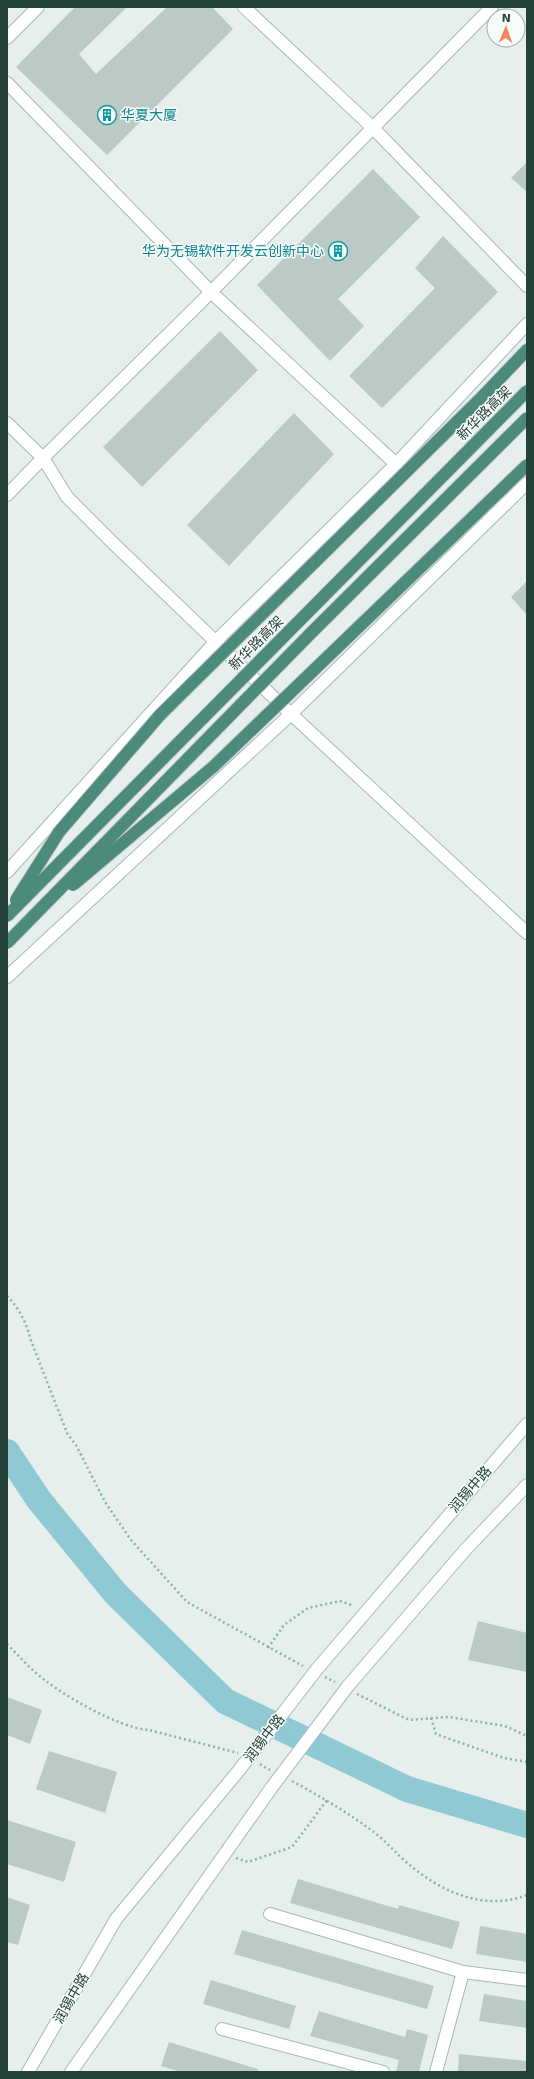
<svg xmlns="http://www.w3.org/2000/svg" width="534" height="2079" viewBox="0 0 534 2079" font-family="'DejaVu Sans','Noto Sans SC',sans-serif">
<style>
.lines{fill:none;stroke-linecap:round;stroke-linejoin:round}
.river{stroke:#8ec9d4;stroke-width:26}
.building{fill:#bbcac4}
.minor-casing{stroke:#a8b8b2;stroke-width:14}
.tertiary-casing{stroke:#a8b8b2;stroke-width:14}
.secondary-casing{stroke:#a4bbb3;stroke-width:14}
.trunk-casing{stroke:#c2cac8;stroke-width:14}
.path{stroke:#86b3a5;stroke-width:2.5;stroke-dasharray:2 3;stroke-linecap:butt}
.minor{stroke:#fff;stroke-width:12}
.tertiary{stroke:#fff;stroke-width:12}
.secondary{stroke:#fff;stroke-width:12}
.trunk{stroke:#4c8a7c;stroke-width:12}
.secondary-bridge-casing{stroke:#a4bbb3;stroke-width:14;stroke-linecap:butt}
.trunk-bridge-casing{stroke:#c2cac8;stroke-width:14;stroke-linecap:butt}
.secondary-bridge{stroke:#fff;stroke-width:12}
.trunk-bridge{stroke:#4c8a7c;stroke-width:12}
.labels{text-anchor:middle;stroke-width:3;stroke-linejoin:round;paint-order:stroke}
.culture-label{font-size:14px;fill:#0d838f;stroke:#f7fbf9;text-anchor:start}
.street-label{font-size:14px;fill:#24423a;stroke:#f7fbf9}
</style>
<rect width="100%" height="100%" fill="#e6efeb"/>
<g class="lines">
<path class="river" d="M7 1452 39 1500 116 1594 225 1701 407 1789 527 1825"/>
</g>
<g class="building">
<path d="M75 7H127L79 54 96 74 167 7H212L233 29 107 155 16 67Z"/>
<path d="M527 162V192L511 178Z"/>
<path d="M373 169 420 217 338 299 364 326 330 361 257 285Z"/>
<path d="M443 236 498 292 382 408 349 376 435 288 415 268Z"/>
<path d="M220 331 258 370 142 487 103 447Z"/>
<path d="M294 413 334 454 229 566 187 525Z"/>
<path d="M527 581V615L511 597Z"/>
<path d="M478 1621 527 1633V1672L468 1660Z"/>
<path d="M7 1697 42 1710 30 1744 7 1735Z"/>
<path d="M49 1751 117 1772 105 1813 36 1789Z"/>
<path d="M7 1820 76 1842 64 1882 7 1864Z"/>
<path d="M298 1879 398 1909 399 1905 460 1922 452 1949 290 1903Z"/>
<path d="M7 1897 30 1905 18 1945 7 1942Z"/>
<path d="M480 1926 527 1934V1962L476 1954Z"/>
<path d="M242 1930 434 1986 427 2009 234 1954Z"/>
<path d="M211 1980 296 2006 289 2029 203 2004Z"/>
<path d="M484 1994 527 2001V2028L479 2021Z"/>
<path d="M319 2011 405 2037 407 2029 428 2035 419 2072H396L399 2060 310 2036Z"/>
<path d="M169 2042 258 2069V2072H181L161 2066Z"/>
<path d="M459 2054 527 2061V2072H458Z"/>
</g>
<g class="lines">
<defs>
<g id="minor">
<path d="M244 7 373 128 527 286"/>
<path d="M7 38 38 7"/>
<path d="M7 83 211 292 396 464"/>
<path d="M7 495 43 458 67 497 114 544 291 714 527 933"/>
<path d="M270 1914 463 1972 527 1980"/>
<path d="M222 2029 383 2072"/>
<path d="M436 2072 463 1972"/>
</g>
<path id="tertiary" d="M7 423 43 458 202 301 492 7"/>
<g id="secondary">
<path d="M7 872 216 641 396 464 527 324"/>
<path d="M7 977 291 714 527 483"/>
<path d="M317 1669 527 1424"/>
<path d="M348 1686 466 1549 527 1485"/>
<path d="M28 2072 116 1919 240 1769"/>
<path d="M71 2072 272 1787"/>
</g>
<path id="trunk" d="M483 396 527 350"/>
</defs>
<use href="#minor" class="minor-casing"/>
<use href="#tertiary" class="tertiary-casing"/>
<use href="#secondary" class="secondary-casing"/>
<use href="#trunk" class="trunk-casing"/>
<g class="path">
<path d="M7 1296C18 1307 27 1323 30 1338L67 1433 76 1445 105 1502 131 1540 187 1602 303 1666"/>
<path d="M7 1644C16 1653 25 1663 35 1672 58 1693 118 1728 149 1730L238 1753"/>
<path d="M268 1648 284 1625 308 1608 340 1601 354 1606"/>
<path d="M325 1677 335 1682"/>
<path d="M357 1694 409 1720 449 1717 505 1726 527 1736"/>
<path d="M431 1718 436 1734 504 1758 527 1762"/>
<path d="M260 1764 270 1770"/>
<path d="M292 1781C321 1797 349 1813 375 1833 388 1843 398 1856 411 1866 443 1893 486 1911 527 1895"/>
<path d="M236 1858 248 1862 292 1847 327 1800"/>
</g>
<use href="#minor" class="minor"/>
<use href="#tertiary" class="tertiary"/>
<use href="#secondary" class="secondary"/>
<use href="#trunk" class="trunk"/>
<defs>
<g id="secondary-bridge">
<path d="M240 1769 317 1669"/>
<path d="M272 1787 348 1686"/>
</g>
<g id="trunk-bridge">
<path d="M73 885 213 767 527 465"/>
<path d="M16 900 59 832 160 715 483 396"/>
<path d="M7 916 527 391"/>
<path d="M7 943 310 634 527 418"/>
</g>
</defs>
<use href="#secondary-bridge" class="secondary-bridge-casing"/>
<use href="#trunk-bridge" class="trunk-bridge-casing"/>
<use href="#secondary-bridge" class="secondary-bridge"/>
<use href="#trunk-bridge" class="trunk-bridge"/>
</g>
<defs>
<symbol id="building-ring" viewBox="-11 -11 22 22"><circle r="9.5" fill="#f7fbf9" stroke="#0f9aa8" stroke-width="1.5"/><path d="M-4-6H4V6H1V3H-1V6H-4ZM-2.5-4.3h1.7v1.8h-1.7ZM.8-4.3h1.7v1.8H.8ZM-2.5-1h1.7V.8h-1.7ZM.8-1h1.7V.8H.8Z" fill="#0f9aa8"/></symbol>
</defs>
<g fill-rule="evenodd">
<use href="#building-ring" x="96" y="104" width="22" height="22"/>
<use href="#building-ring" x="327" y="240" width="22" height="22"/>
</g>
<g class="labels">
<g class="culture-label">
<text x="121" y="120">华夏大厦</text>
<text x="324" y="256" text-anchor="end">华为无锡软件开发云创新中心</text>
</g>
<g class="street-label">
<text transform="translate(484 413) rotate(-45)" y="5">新华路高架</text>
<text transform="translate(256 643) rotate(-45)" y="5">新华路高架</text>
<text transform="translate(470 1489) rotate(-49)" y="5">润锡中路</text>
<text transform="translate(264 1738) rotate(-52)" y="5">润锡中路</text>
<text transform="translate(71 1998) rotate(-60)" y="5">润锡中路</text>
</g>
</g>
<rect width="534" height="2079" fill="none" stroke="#24423a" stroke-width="16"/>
<g transform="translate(506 28) rotate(2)"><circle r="19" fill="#f7fbf9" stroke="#a3b1ad"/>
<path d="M0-3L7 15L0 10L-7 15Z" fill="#f4845f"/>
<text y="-6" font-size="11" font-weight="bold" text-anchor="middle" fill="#24423a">N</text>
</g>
</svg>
